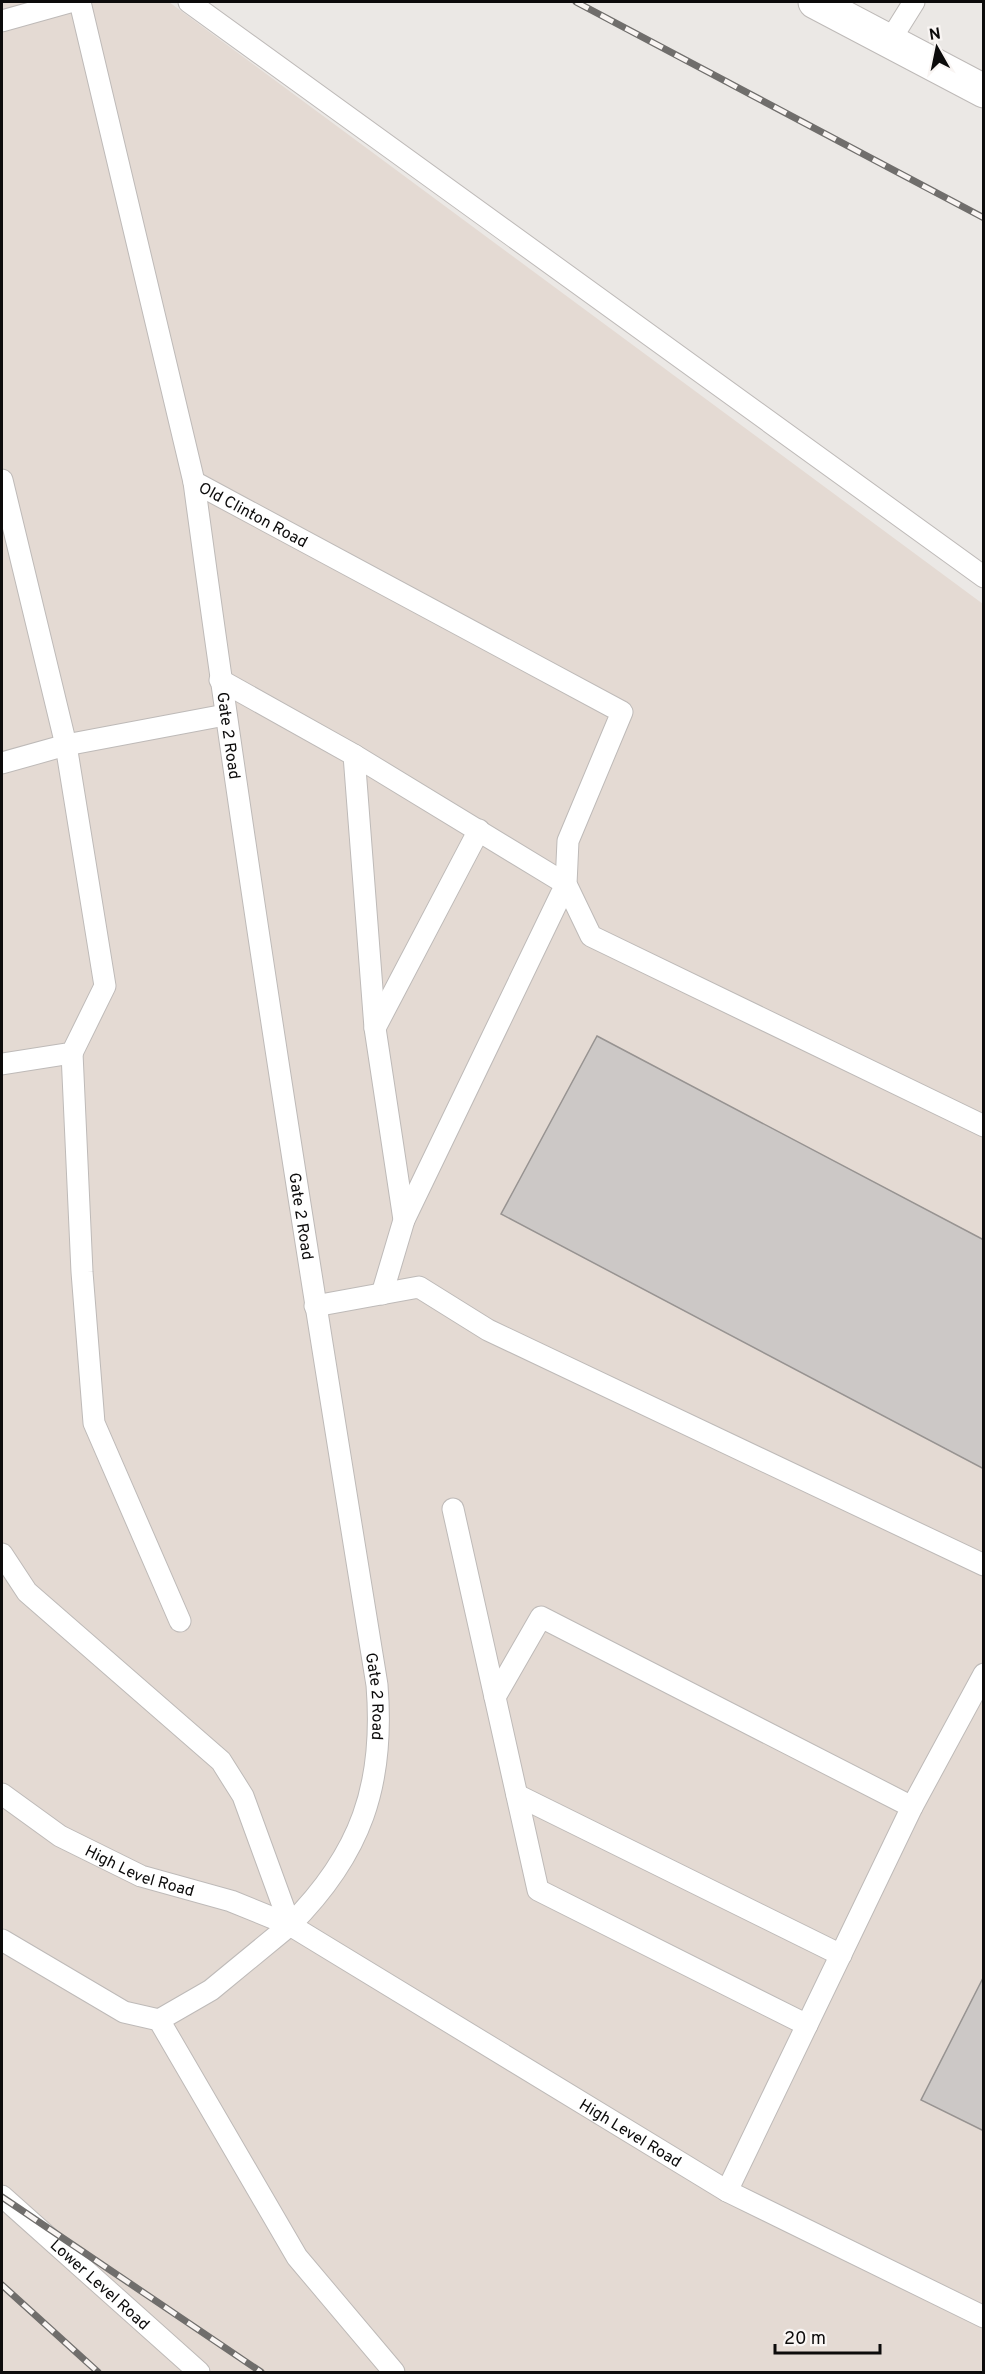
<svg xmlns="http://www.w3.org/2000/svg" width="985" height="2374" viewBox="0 0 985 2374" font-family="Overpass,sans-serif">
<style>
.built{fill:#e4dad3}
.building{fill:#ccc8c6;stroke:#979391;stroke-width:1.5}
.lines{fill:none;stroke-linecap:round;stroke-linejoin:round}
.lane-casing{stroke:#bebab8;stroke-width:23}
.secondary-casing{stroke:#bebab8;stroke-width:35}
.lane{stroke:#fff;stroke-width:21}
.secondary{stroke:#fff;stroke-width:33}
.rail-casing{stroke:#706e6c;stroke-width:7}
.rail{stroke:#f9f5f3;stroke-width:4.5;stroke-dasharray:14;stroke-linecap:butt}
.labels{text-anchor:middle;stroke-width:4.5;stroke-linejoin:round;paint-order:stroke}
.street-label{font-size:16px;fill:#0c0b0b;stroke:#f9f5f3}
</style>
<rect width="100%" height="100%" fill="#ebe8e5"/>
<path class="built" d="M2 2H169L983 604V2372H2Z"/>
<g class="building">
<path d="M597 1036 984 1240V1469L501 1214Z"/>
<path d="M984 1976V2131L921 2100Z"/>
</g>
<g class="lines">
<defs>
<g id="lane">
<path id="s1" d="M80 2 194 482 622 712 568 841 566 884 591 936 984 1126"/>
<path d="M189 2 984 577"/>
<path d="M2 21 70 2"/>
<path d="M889 42 914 2"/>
<path d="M2 480 66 745 105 986 72 1053 2 1064"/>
<path id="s2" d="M194 482C248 884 312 1285 377 1685 385 1785 361 1854 290 1925"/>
<path d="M220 680 354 755 375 1028 404 1220 382 1294"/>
<path d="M354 755 566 884 404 1220"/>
<path d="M2 763 66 745 225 715"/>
<path d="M375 1028 479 830"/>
<path d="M72 1053 82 1272 94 1423 180 1621"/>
<path d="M315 1306 419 1287 488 1330 984 1565"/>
<path d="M453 1509 538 1890 807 2025"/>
<path d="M2 1554 27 1592 221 1761 243 1796 290 1925"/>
<path d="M495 1697 541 1617 912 1807"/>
<path id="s3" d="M2 1794 60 1836 141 1876 231 1901 290 1925 211 1990 159 2020"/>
<path d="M517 1795 841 1955"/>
<path id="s4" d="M290 1925 727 2191 984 2317"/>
<path d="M2 1940 124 2012 159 2020 297 2257 394 2372"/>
<path d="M727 2191 912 1807 984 1674"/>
<path id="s5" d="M2 2196 199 2372"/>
</g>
<path id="secondary" d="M815 2 984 91"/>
</defs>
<use href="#lane" class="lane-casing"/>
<use href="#secondary" class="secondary-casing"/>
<use href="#lane" class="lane"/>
<use href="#secondary" class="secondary"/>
<defs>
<g id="rail">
<path d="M576 2 984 218"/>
<path d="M2 2197 261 2372"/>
<path d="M2 2285 98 2372"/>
</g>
</defs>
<use href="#rail" class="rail-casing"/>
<use href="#rail" class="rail"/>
</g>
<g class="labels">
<g class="street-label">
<text dy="6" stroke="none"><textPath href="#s1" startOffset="561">Old Clinton Road</textPath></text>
<text dy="6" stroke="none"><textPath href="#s2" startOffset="256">Gate 2 Road</textPath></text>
<text dy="6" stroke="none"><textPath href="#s2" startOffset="742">Gate 2 Road</textPath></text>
<text dy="6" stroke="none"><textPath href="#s2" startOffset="1228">Gate 2 Road</textPath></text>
<text dy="6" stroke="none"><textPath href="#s3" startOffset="159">High Level Road</textPath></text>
<text dy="6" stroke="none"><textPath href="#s4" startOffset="399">High Level Road</textPath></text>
<text dy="6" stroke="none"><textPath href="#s5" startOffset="132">Lower Level Road</textPath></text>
</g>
</g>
<rect width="985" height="2374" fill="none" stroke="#0c0b0b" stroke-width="6"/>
<g transform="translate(937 48) rotate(351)" stroke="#f9f5f3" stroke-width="4.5" paint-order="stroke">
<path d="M0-4.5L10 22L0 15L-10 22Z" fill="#0c0b0b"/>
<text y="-9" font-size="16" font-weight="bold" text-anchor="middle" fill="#0c0b0b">N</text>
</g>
<path d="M775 2344v9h105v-9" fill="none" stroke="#0c0b0b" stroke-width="3"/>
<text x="784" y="2344" font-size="18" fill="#0c0b0b" stroke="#f9f5f3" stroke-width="4.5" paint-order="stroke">20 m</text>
</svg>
